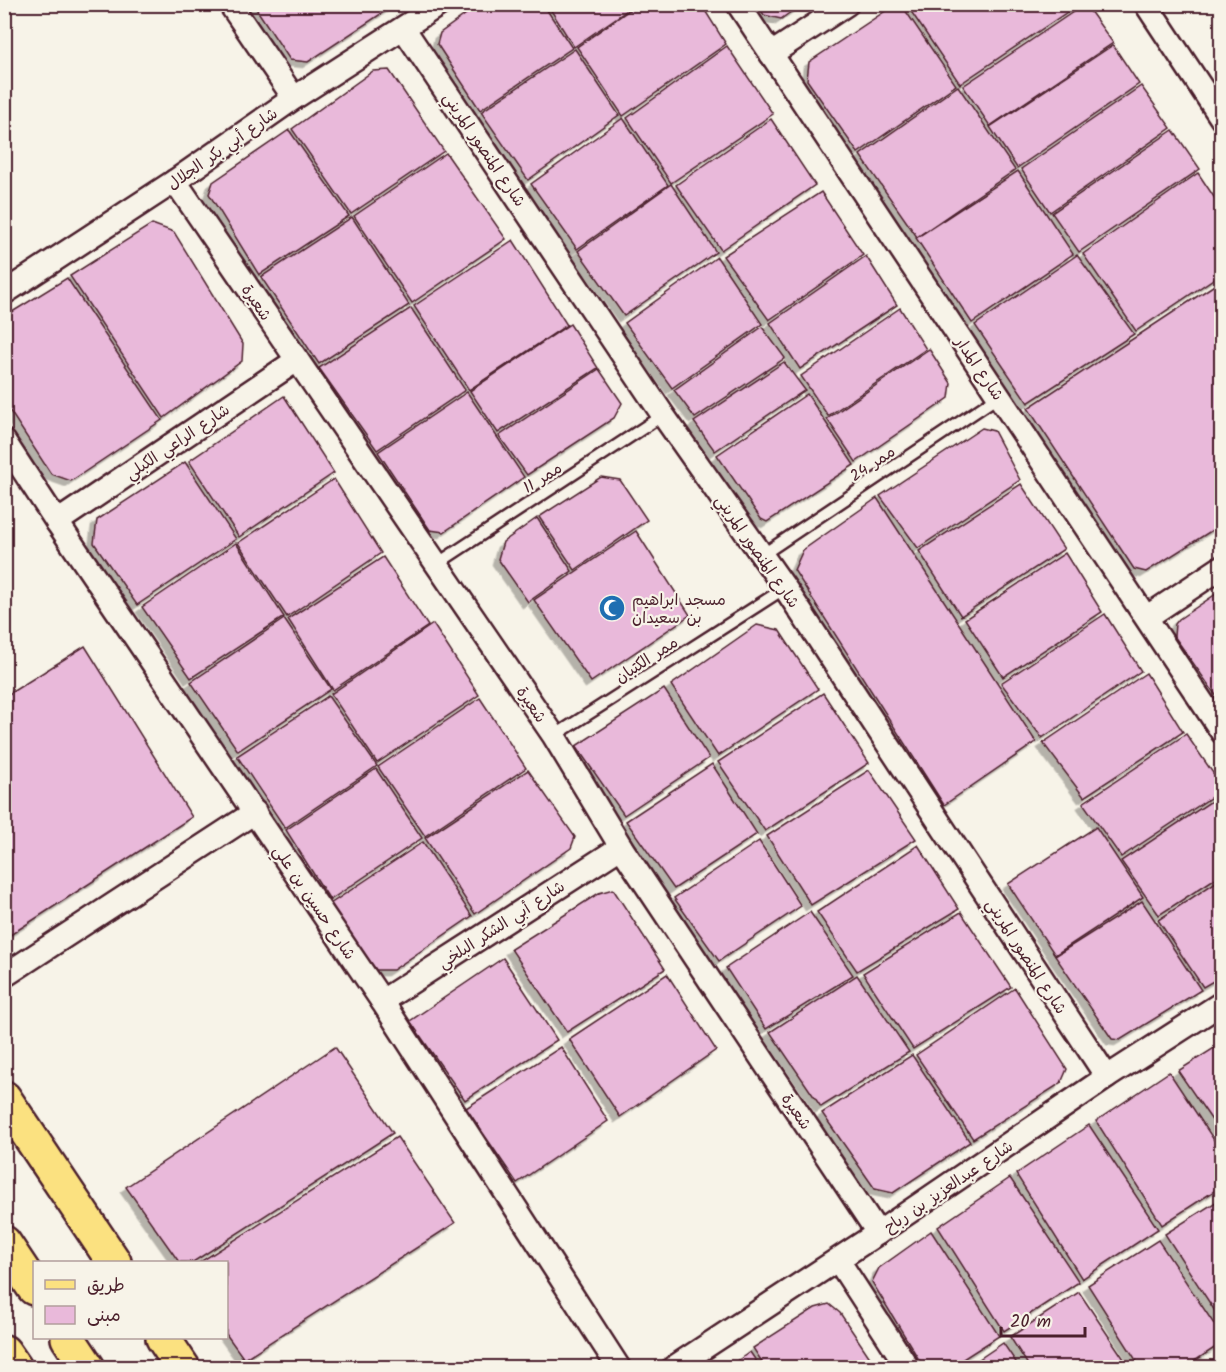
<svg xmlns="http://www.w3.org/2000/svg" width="1226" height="1372" viewBox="0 0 1226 1372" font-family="Kalam,'Playpen Sans Arabic',sans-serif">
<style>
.building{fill:#e9b9da;stroke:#4a1f2b;stroke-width:1.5;filter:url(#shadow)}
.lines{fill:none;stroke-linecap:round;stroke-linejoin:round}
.lane-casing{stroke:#4a1f2b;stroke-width:15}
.street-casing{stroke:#4a1f2b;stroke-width:27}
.primary-casing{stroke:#4a1f2b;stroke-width:38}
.highway-casing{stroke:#4a1f2b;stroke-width:38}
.lane{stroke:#f7f3e8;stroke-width:10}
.street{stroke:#f7f3e8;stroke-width:22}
.primary{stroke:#fbe180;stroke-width:33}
.highway{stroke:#fbe180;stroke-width:33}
.labels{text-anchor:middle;stroke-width:4.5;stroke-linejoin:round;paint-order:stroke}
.street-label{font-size:16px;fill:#4a1f2b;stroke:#f7f3e8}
.poi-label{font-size:16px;fill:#4a1f2b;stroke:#f7f3e8;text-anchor:start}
</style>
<defs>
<filter id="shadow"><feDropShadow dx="-5.5" dy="5.5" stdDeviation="0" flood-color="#0004"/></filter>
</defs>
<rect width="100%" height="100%" fill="#f7f3e8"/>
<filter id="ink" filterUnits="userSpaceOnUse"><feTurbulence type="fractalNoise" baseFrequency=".0167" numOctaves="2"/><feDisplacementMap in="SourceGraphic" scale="12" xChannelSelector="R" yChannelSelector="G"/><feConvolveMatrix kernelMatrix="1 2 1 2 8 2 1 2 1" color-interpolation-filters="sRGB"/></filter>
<g filter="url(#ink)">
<g class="building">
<path d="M253 4H396L308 62 290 60Z"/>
<path d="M480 4H543L572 48 480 110 437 44 440 33Z"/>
<path d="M547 4H636L574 47Z"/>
<path d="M638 4H701L726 44 623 116 577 47Z"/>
<path d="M758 4H802L781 19 764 15Z"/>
<path d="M896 4H901L956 85 858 153 807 80 809 62Z"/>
<path d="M906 4H1079L960 84Z"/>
<path d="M1085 4 1113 43 990 126 963 86Z"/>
<path d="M1113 45 1139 84 1017 168 990 127Z"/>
<path d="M727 46 773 114 671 183 627 118Z"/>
<path d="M575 49 619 115 528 180 481 112Z"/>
<path d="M389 70 444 151 351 214 292 129 373 71Z"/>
<path d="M958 86 1015 170 917 237 860 155Z"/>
<path d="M1141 86 1171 128 1050 212 1021 169Z"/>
<path d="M623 118 668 185 577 249 531 184Z"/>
<path d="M771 119 815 185 721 250 676 185Z"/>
<path d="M289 130 349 216 259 275 209 194 213 182Z"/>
<path d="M1173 130 1200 169 1079 252 1052 213Z"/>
<path d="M446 153 506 239 412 303 354 216Z"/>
<path d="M1018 171 1073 254 972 323 916 238Z"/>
<path d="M1198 173 1222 209V273L1136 331 1083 254Z"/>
<path d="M671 184 716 252 624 316 578 251Z"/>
<path d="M821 192 863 255 769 320 723 256Z"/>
<path d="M352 217 409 305 319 364 261 277Z"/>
<path d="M152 224 174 232 243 344 242 361 164 418 70 276Z"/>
<path d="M513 240 567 325 469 390 414 306Z"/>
<path d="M1077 255 1134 334 1028 403 975 325Z"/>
<path d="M866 256 897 305 800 369 770 323Z"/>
<path d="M717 257 762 324 672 388 625 323Z"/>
<path d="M67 278 162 420 71 481 51 474 4 402V317Z"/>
<path d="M1222 280V524L1146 572 1134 569 1028 408Z"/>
<path d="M411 308 465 390 377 450 319 368Z"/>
<path d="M900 308 926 349 828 416 801 376Z"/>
<path d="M570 324 598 368 498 433 470 391Z"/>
<path d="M762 327 785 358 695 418 674 390Z"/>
<path d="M929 349 951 383 949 398 856 462 827 419Z"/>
<path d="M784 362 805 390 715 451 694 422Z"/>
<path d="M599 369 622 403 614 418 527 475 499 436Z"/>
<path d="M467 392 524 477 444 532 430 530 378 452Z"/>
<path d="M807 394 854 465 767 522 761 519 717 455Z"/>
<path d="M284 396 334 473 239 537 189 461Z"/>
<path d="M982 428 994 431 1020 480 918 548 880 496Z"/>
<path d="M185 462 236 539 137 605 94 543 97 520Z"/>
<path d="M601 477 620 480 647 520 575 570 539 517Z"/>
<path d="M334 479 381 553 287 617 238 543Z"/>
<path d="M1021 484 1064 549 961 616 919 551Z"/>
<path d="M877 498 1036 742 944 805 794 570 803 550Z"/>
<path d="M537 518 572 571 528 602 498 559 503 542Z"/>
<path d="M636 531 690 615 591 682 534 600Z"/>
<path d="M236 543 284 617 191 678 142 607Z"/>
<path d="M1065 553 1102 612 1003 677 965 619Z"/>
<path d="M383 557 428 626 333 690 288 619Z"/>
<path d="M1222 590V704L1174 636 1175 624 1179 619Z"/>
<path d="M1105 614 1141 671 1042 738 1001 683Z"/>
<path d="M284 619 331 689 238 751 191 682Z"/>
<path d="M433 624 479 695 377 763 331 694Z"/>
<path d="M757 625 779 630 818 689 718 756 671 685Z"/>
<path d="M85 646 192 817 4 939V697Z"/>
<path d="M1146 673 1183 732 1084 797 1043 743Z"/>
<path d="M664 689 709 758 624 815 576 746Z"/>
<path d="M823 693 869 763 765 831 718 762Z"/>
<path d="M328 696 377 766 285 828 237 756Z"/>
<path d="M480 698 526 768 425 836 378 767Z"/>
<path d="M1186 734 1222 786V790L1121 857 1083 803Z"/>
<path d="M712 764 757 834 674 889 626 821Z"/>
<path d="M376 769 422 838 330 900 286 830Z"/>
<path d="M528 770 575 837 571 848 475 914 425 838Z"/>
<path d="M869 770 916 839 811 905 767 836Z"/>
<path d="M1222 794V874L1159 915 1121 861Z"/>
<path d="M1096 827 1143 897 1055 955 1008 884Z"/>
<path d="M759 841 801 906 719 961 674 898Z"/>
<path d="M423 842 472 916 393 970H373L330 904Z"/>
<path d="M918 845 959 909 857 971 817 912Z"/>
<path d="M1222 878V976L1203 987 1158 920Z"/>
<path d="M613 889 665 969 567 1032 511 949 599 893Z"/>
<path d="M1142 901 1201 990 1120 1040 1112 1039 1055 956Z"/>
<path d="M810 912 853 975 766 1029 726 968Z"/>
<path d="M961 912 1011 987 913 1049 863 973Z"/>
<path d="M503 958 557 1040 465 1100 410 1021Z"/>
<path d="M667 974 716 1050 620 1117 569 1039Z"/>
<path d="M857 975 909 1052 821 1107 770 1032Z"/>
<path d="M1015 988 1067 1069 1061 1083 973 1139 916 1055Z"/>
<path d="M1222 1043V1135L1178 1071Z"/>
<path d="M335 1047 393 1133 193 1262H179L126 1187Z"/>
<path d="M561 1047 608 1121 517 1183 466 1108Z"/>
<path d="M912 1055 970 1142 893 1193 875 1189 822 1113Z"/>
<path d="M1169 1072 1222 1152V1186L1162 1225 1096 1121Z"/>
<path d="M1089 1125 1158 1229 1082 1279 1016 1174Z"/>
<path d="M397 1137 455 1223 244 1359 226 1334V1262H200Z"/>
<path d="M1010 1178 1079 1282 1004 1331 938 1227Z"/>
<path d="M1222 1198V1322L1165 1234Z"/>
<path d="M931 1231 999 1336 949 1368H924L872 1282 879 1268Z"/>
<path d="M1158 1240 1222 1336V1343L1184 1368H1141L1088 1285Z"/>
<path d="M1079 1292 1130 1368H1030L1010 1337Z"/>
<path d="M829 1304 840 1313 877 1368H766L753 1348 815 1308Z"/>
<path d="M1003 1343 1020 1368H966Z"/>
<path d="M750 1352 761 1368H727Z"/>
</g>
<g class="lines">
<defs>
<g id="lane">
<path d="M762 555 999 396"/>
<path d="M437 564 663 415"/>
<path d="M554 736 785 588"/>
</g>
<g id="street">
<path d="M230 4 294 98"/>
<path d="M738 4 1222 732"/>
<path d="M1146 4 1222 119"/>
<path d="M404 29 663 415 785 588 1107 1077"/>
<path d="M771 54 847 4"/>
<path d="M175 181 554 736 621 847 878 1233"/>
<path d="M4 293 175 181 294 98 440 4"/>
<path d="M4 441 57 522 382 1001 619 1368"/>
<path d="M57 522 297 360"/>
<path d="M1147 617 1222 567"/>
<path d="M4 976 255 812"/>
<path d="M382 1001 621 847"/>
<path d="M838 1260 908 1368"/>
<path d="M673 1368 878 1233 1107 1077 1222 1003"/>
</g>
<g id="primary">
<path d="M4 1098 114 1262"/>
<path d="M163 1338 183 1368"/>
</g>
<g id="highway">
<path d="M4 1243 34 1288"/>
<path d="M68 1338 88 1368"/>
<path d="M4 1352 15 1368"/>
</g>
</defs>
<use href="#lane" class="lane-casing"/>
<use href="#street" class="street-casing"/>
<use href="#primary" class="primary-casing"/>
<use href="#highway" class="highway-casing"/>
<use href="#lane" class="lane"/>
<use href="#street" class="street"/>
<use href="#primary" class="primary"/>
<use href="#highway" class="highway"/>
</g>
</g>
<defs>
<symbol id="mosque-disc" viewBox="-11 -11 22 22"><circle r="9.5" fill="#1f6fb2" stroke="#f7f3e8"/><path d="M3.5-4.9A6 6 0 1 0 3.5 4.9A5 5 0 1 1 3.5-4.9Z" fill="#fff"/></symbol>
</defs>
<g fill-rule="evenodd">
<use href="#mosque-disc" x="597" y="593" width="30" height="30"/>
</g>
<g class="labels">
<g class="street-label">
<text transform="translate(222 148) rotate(-35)" y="6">شارع أبي بكر الجلال</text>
<text transform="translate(485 149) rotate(56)" y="6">شارع المنصور المريني</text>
<text transform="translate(257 302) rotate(56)" y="6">شعيرة</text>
<text transform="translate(980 368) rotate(56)" y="6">شارع المدار</text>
<text transform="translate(177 441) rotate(-34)" y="6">شارع الراعي الكبلي</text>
<text transform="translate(872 463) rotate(-34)" y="6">ممر 24</text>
<text transform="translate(542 477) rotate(-33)" y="6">ممر 11</text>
<text transform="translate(758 551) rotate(55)" y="6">شارع المنصور المريني</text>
<text transform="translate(646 659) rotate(-33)" y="6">ممر الكتبان</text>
<text transform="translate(532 704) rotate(56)" y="6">شعيرة</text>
<text transform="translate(315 902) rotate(56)" y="6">شارع حسين بن علي</text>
<text transform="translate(501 924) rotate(-33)" y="6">شارع أبي الشكر البلخي</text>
<text transform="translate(1027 956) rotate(57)" y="6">شارع المنصور المريني</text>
<text transform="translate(797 1111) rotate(56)" y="6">شعيرة</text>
<text transform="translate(948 1186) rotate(-34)" y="6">شارع عبدالعزيز بن رباح</text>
</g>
<g class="poi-label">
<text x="632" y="605">مسجد ابراهيم<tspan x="632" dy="18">بن سعيدان</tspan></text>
</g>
</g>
<rect width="1226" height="1372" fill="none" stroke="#f7f3e8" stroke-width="24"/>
<rect x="12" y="12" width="1202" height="1348" fill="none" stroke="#4a1f2b" stroke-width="2" filter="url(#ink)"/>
<rect x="33" y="1261" width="195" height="78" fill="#f7f3e8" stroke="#b29e9c" stroke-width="1.5"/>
<rect x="45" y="1280" width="30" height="9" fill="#fbe180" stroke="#b29e9c" stroke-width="1.5"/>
<text x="87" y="1291" font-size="18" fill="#4a1f2b">طريق</text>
<rect x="45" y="1306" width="30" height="18" fill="#e9b9da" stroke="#b29e9c" stroke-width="1.5"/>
<text x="87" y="1321" font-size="18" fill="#4a1f2b">مبنى</text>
<path d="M1001 1327v9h84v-9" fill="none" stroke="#4a1f2b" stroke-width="3"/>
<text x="1010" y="1327" font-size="18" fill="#4a1f2b" stroke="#f7f3e8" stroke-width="4.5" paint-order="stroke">20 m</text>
</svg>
